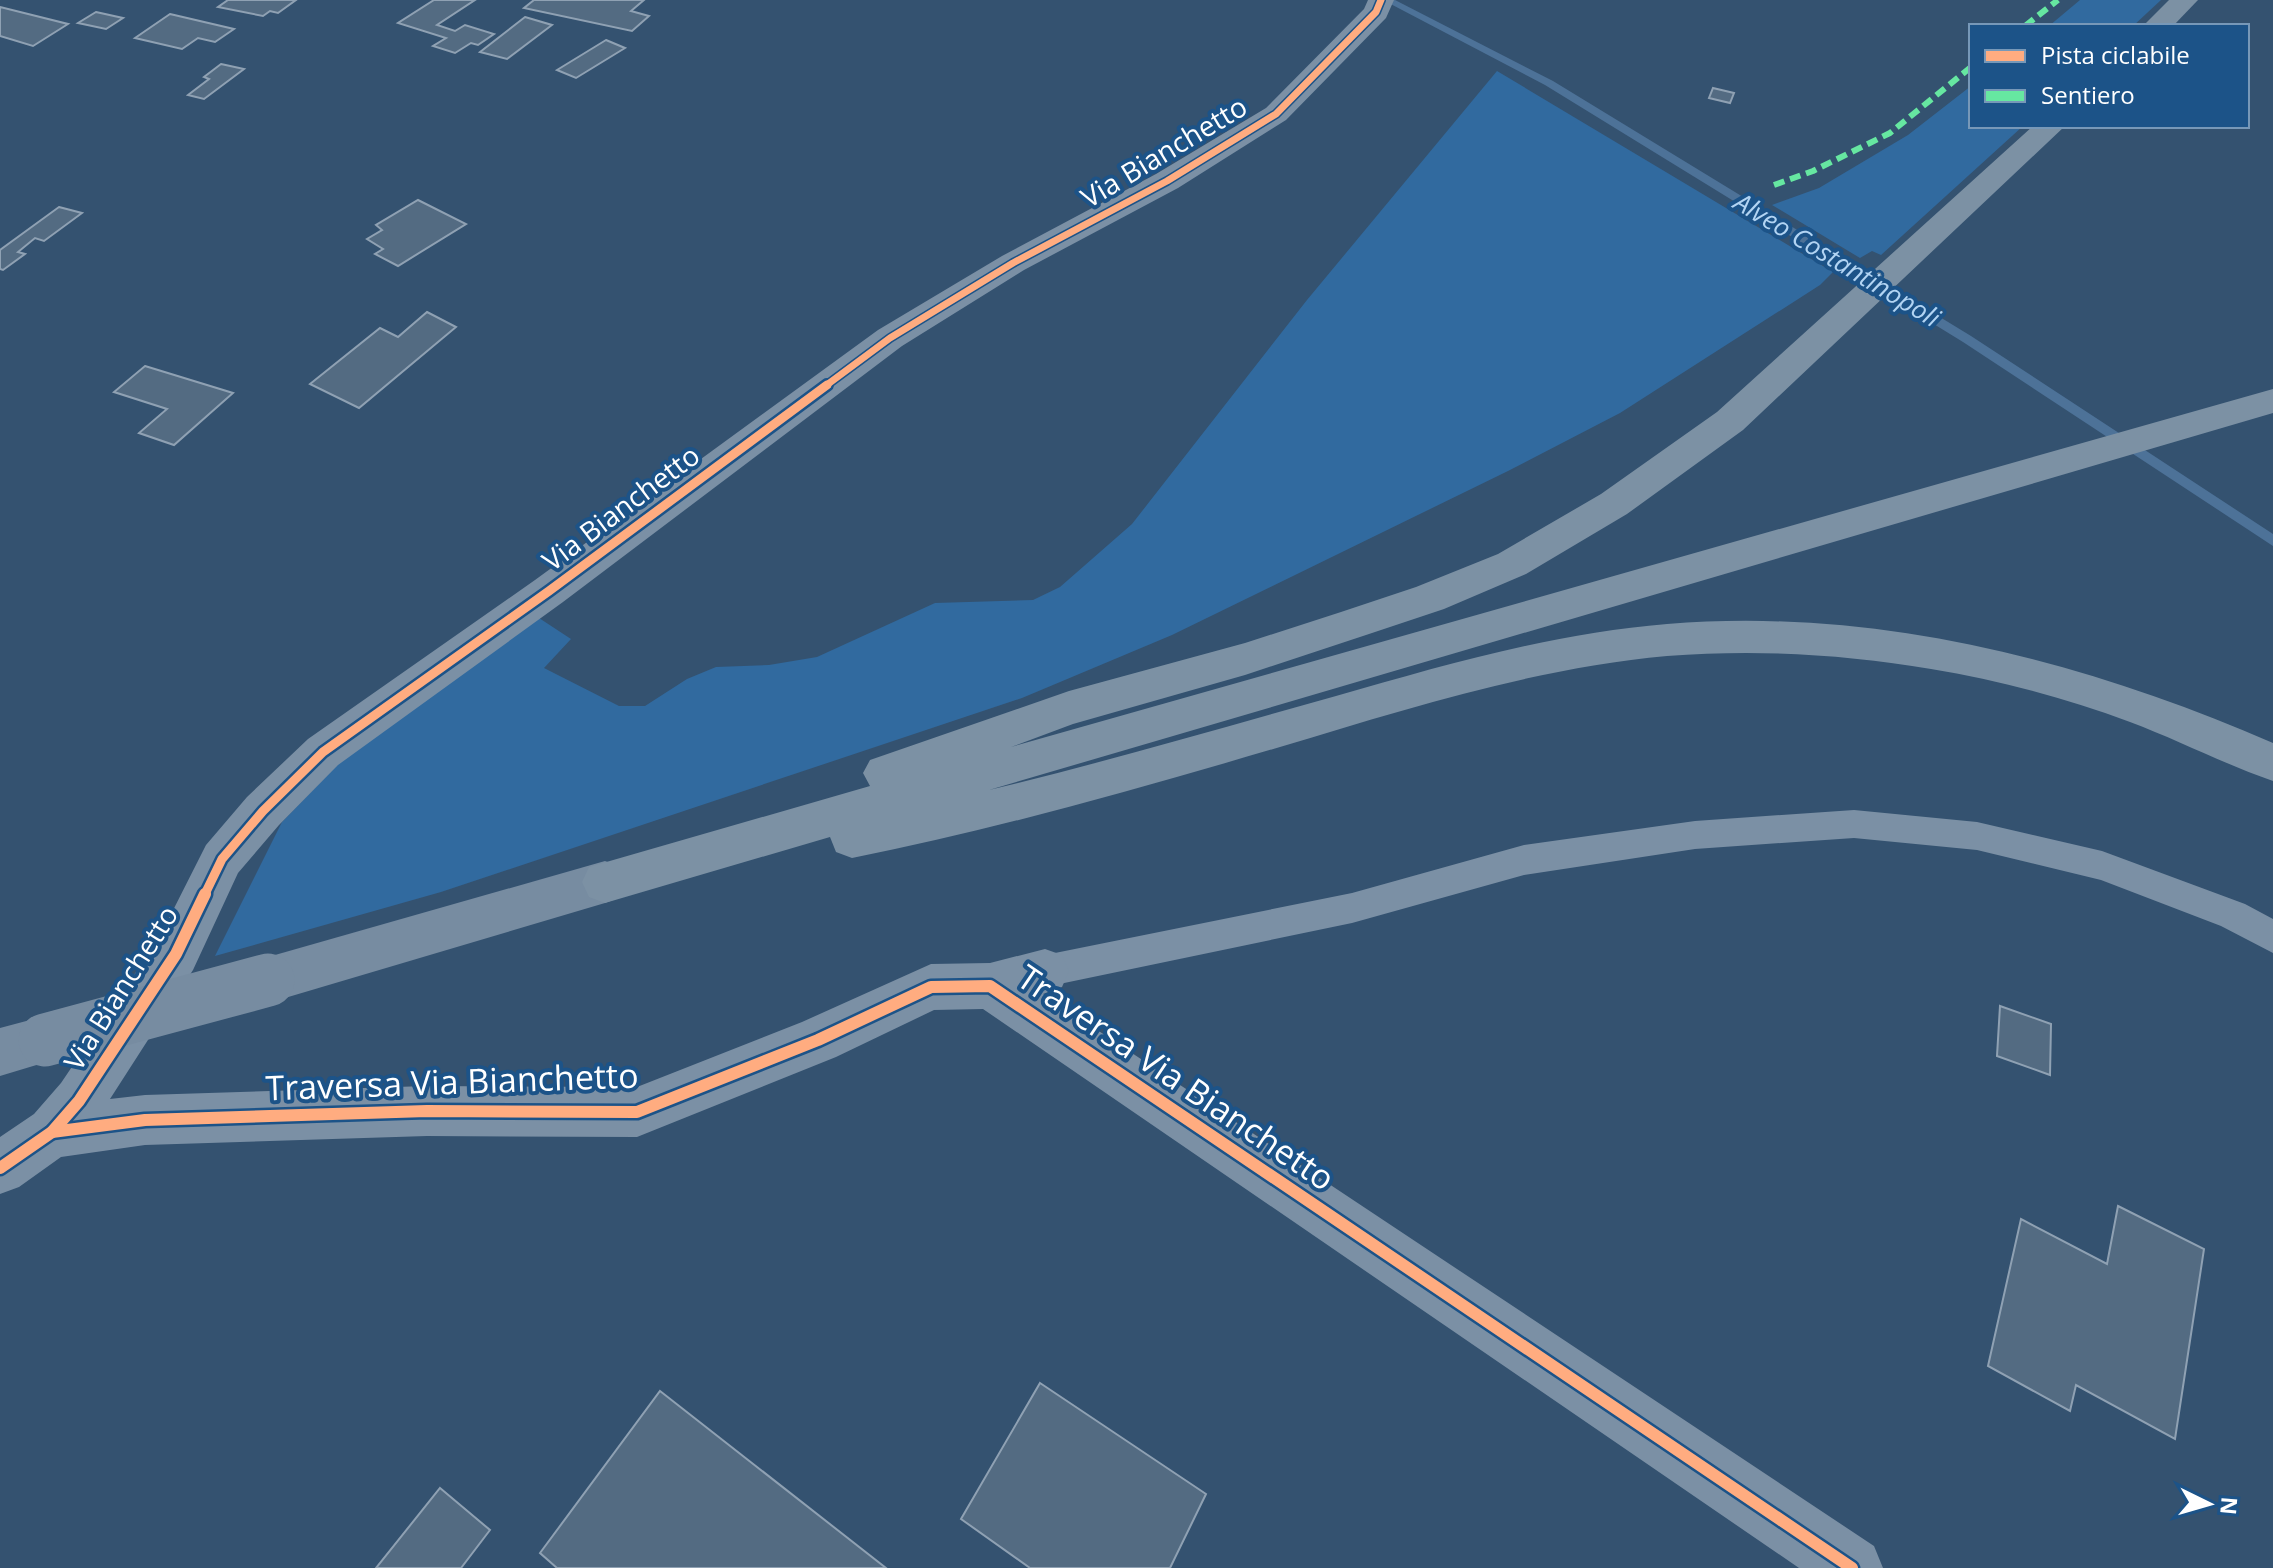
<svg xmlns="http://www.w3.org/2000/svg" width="2273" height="1568" viewBox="0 0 2273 1568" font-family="'Open Sans',sans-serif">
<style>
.green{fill:#316a9f}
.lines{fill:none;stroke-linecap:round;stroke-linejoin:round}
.stream{fill:#4d7298;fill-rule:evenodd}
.building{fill:#536b82;stroke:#8fa1b3;stroke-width:2}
.lane{fill:#7b90a5;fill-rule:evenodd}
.street{fill:#7b90a5;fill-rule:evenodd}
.secondary{fill:#778ca1;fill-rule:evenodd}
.highway{fill:#7c91a4;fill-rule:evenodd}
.secondary-bridge{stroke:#778ca1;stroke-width:53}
.quiet{stroke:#66e7a1;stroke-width:6;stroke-dasharray:11 6;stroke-linecap:butt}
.cycleway-far2-casing{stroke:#1c5388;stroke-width:10}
.cycleway-far1-casing{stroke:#1c5388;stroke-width:14}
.cycleway-casing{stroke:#1c5388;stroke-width:17}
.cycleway-far2{stroke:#ffac80;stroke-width:7}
.cycleway-far1{stroke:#ffac80;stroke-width:9}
.cycleway{stroke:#ffac80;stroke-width:12}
.labels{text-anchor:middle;stroke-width:8;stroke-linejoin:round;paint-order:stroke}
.far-water-label{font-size:26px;font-style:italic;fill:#b2d4f3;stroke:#1c5388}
.street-label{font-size:28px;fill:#fff;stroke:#1c5388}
.near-street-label{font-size:34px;fill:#fff;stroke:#1c5388}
</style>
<rect width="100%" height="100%" fill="#345270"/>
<g class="green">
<path d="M2080 0H2161L2133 26H2049Z"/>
<path d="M1497 71 1833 272 1820 285 1620 413 1508 471 1172 635 1022 698 441 892 215 956 282 822 344 758 539 618 571 639 544 668 619 706H645L687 679 716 667 769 665 817 657 935 603 1033 600 1060 587 1132 524 1307 300Z"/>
<path d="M1971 86V126H2023L1881 255 1872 251 1860 258 1772 205 1819 188 1908 135Z"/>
</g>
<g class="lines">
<path class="stream" d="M1383 0H1395L1553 81 1971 336 2273 534V546L1963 342 1545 85Z"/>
</g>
<g class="building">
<path d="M228 0H296L278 13 270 11 263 16 218 7Z"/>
<path d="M434 0H475L437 25 455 31 465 25 494 34 478 45 471 43 455 53 433 46 446 38 398 23Z"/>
<path d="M534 0H644L631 11 649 16 632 31 524 8Z"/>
<path d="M0 7 68 24 33 46 0 36Z"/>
<path d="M96 12 123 18 106 29 78 23Z"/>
<path d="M170 14 234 29 215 42 198 38 182 49 135 38Z"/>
<path d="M525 17 552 25 507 59 480 52Z"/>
<path d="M606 40 625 48 576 78 557 70Z"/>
<path d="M221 64 244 69 204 99 188 95 209 79 204 77Z"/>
<path d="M1713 88 1734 93 1730 103 1709 98Z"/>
<path d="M418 200 466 224 398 266 375 254 383 249 367 239 382 230 376 225Z"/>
<path d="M59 207 82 213 44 241 35 238 18 252 25 254 3 270 0 269V250Z"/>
<path d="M427 312 456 327 359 408 310 384 380 328 398 337Z"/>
<path d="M145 366 233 393 174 445 139 433 167 409 114 392Z"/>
<path d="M2000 1006 2051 1024 2050 1075 1997 1056Z"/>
<path d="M2118 1206 2204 1249 2175 1439 2076 1385 2070 1411 1988 1366 2021 1219 2107 1264Z"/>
<path d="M1040 1383 1206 1494 1170 1568H1030L961 1519Z"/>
<path d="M660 1391 886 1568H557L540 1553Z"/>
<path d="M440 1488 490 1530 461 1568H376Z"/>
</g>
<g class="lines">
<path class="lane" d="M1854 810 1977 822 2102 851 2245 904 2273 919V953L2221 926 2101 880 1977 850 1854 838 1695 849 1524 875 1352 923 1045 987 1033 982 1027 971 1033 960 1045 955 1352 893 1524 845 1695 821Z"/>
<path class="street" d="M1368 0H1394L1386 18 1286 120 1178 188 1024 270 902 346 563 602 338 765 279 825 238 873 193 970 110 1099 145 1095 427 1086 637 1087 802 1022 931 964 990 963 1045 949 1062 955 1069 971 1062 987 1043 994 1874 1546 1883 1568H1799L983 1009 934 1010 836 1057 637 1137 427 1136 145 1145 61 1157 19 1187 0 1194V1137L34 1114 61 1083 159 938 206 845 247 797 308 739 535 580 878 330 1002 256 1156 174 1266 108 1364 9Z"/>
<g class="secondary">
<path d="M605 861 621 867 628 882 621 897 605 903 268 1003 251 996 244 980 251 964 268 957Z"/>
<path d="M45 1016 63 1023 70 1040 63 1057 0 1076V1028Z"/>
</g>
<g class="highway">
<path d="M2169 0H2198L2173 26H2143Z"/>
<path d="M2033 126H2065L1743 430 1627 514 1526 574 1444 609 1366 635 1245 675 1073 724 1011 747 2273 389V413L989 790C1106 762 1221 728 1336 696 1444 665 1554 633 1667 624 1876 607 2082 660 2273 743V781C2224 764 2178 740 2130 722 2066 698 1998 680 1931 669 1844 654 1755 649 1667 656 1535 668 1406 709 1280 747 1138 789 997 829 852 858L836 852 830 837 605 903 589 897 582 882 589 867 870 786 863 773 870 760 1069 691 1245 643 1341 612 1416 587 1498 554 1601 494 1717 412Z"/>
</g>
<path class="secondary-bridge" d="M45 1040 268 980"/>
<g class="quiet">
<path d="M2025 26 2058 0"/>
<path d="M1774 185 1813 171 1890 133 1971 67"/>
</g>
<defs>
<path id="cycleway-far2" d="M824 387 890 338 1013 263 1167 181 1276 114 1376 12 1381 0"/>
<path id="cycleway-far1" d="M204 896 222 859 263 811 323 752 549 591 827 385"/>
<g id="cycleway">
<path d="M52 1132 145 1120 427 1111 637 1112 818 1040 931 987 990 986 1852 1568"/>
<path d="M0 1168 52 1132 79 1101 176 954 205 894"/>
</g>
</defs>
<use href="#cycleway-far2" class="cycleway-far2-casing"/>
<use href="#cycleway-far1" class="cycleway-far1-casing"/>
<use href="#cycleway" class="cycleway-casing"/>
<use href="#cycleway-far2" class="cycleway-far2"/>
<use href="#cycleway-far1" class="cycleway-far1"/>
<use href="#cycleway" class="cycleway"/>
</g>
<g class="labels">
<g class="far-water-label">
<text transform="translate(1837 260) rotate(31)" y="9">Alveo Costantinopoli</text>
</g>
<g class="street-label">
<text transform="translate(1164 152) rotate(-31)" y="10">Via Bianchetto</text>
<text transform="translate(621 508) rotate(-37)" y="10">Via Bianchetto</text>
<text transform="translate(121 988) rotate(-58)" y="10">Via Bianchetto</text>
</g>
<g class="near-street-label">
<text transform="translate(1176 1078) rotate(34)" y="12">Traversa Via Bianchetto</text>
<text transform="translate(452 1082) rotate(-2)" y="12">Traversa Via Bianchetto</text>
</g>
</g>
<rect x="1969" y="24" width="280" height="104" fill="#1c5388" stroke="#7798b8" stroke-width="2"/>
<rect x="1985" y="50" width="40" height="12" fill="#ffac80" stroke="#7798b8" stroke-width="2"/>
<text x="2041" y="64" font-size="24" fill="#ffffff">Pista ciclabile</text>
<rect x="1985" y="90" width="40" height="12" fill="#66e7a1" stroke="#7798b8" stroke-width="2"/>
<text x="2041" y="104" font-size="24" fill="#ffffff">Sentiero</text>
<g transform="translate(2209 1504) rotate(95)" stroke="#1c5388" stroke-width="6" paint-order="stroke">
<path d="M0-6L14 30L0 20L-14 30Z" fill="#ffffff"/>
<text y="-12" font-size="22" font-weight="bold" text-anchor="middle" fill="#ffffff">N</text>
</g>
</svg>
